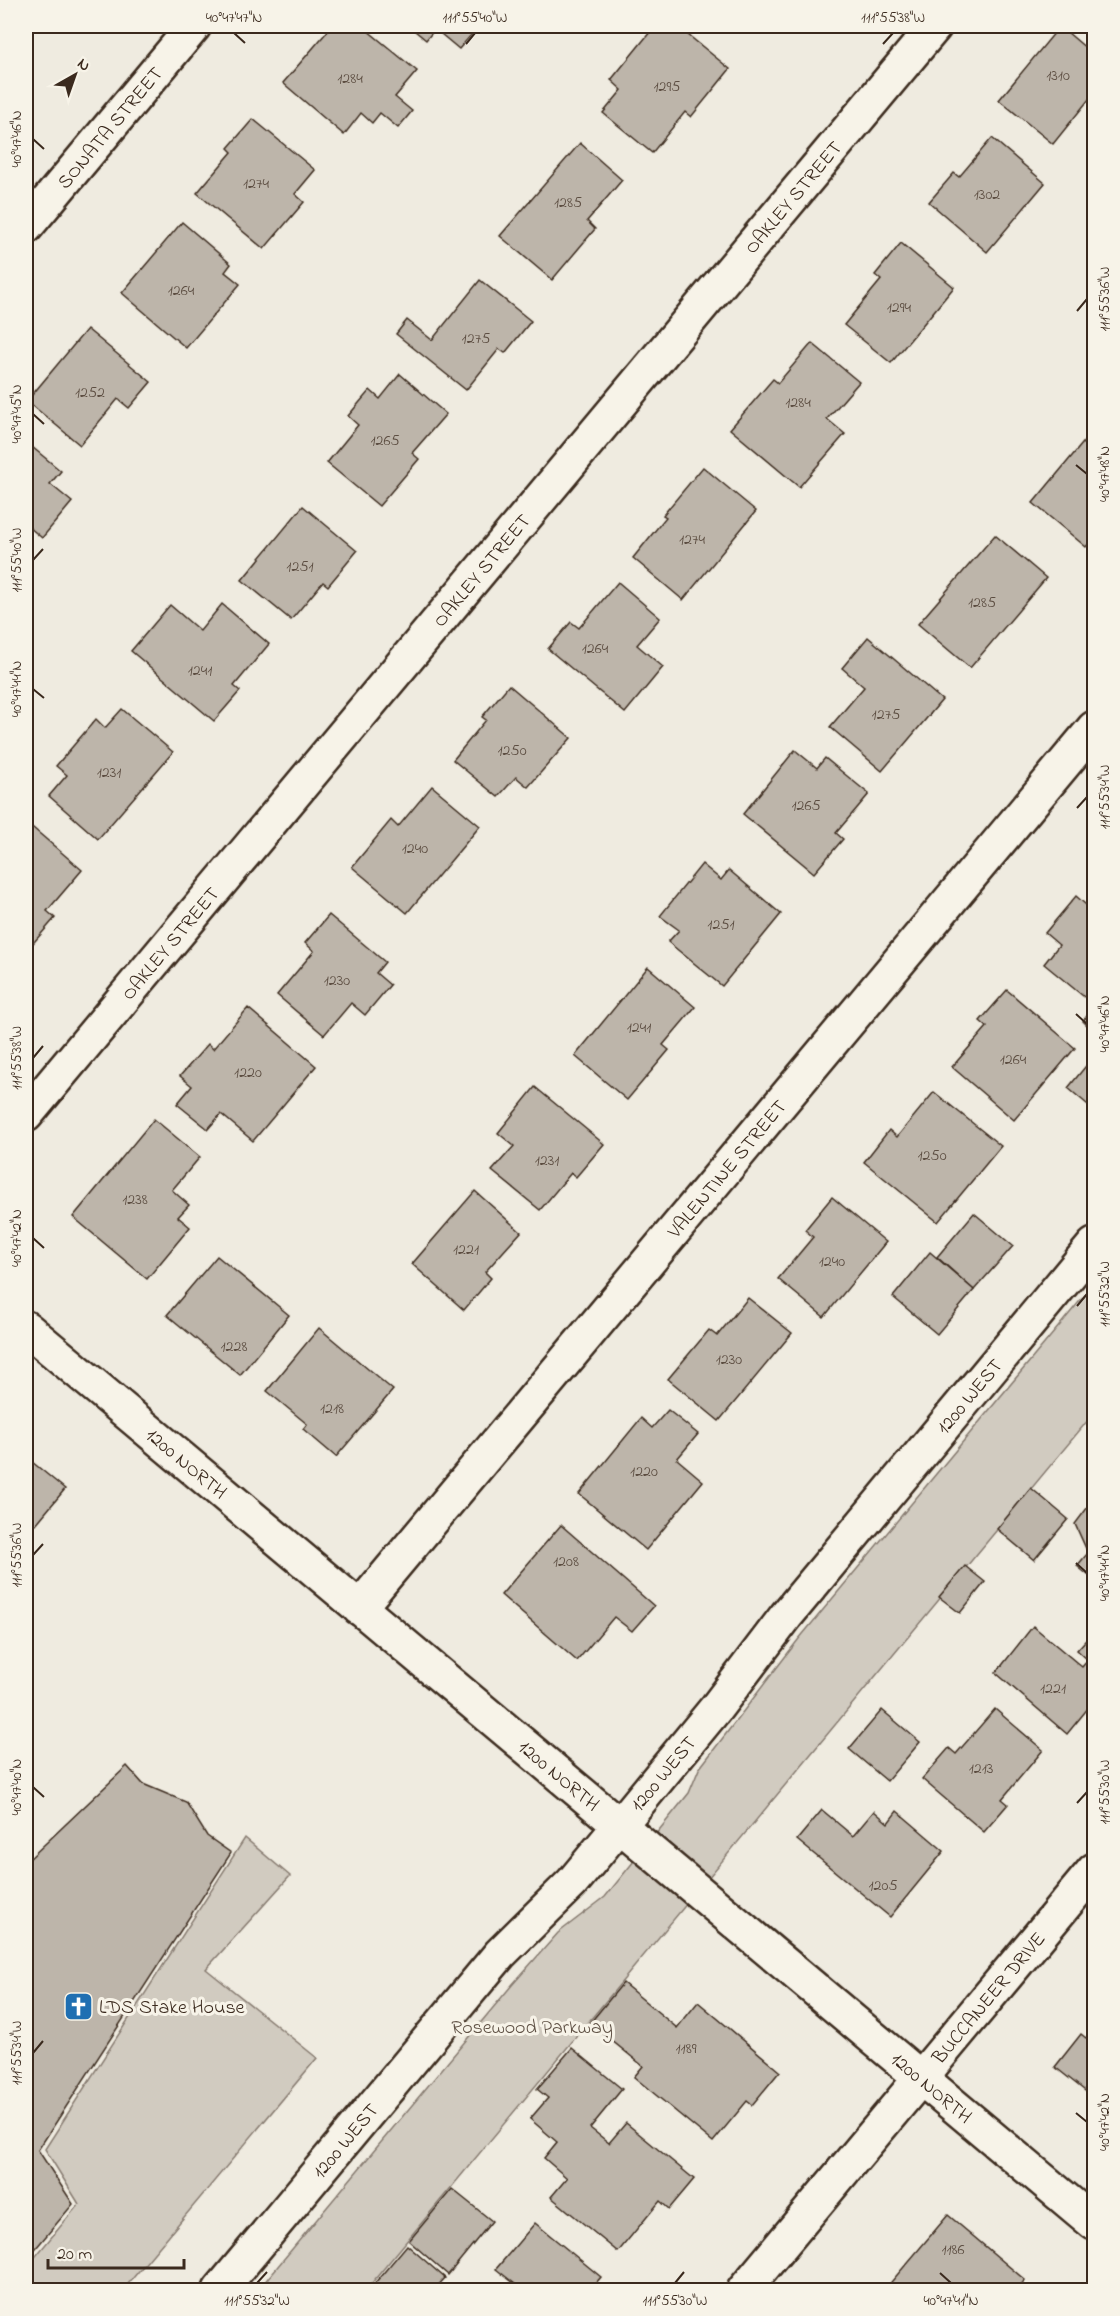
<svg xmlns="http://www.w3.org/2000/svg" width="1120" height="2316" viewBox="0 0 1120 2316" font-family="'Indie Flower',sans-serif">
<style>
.green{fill:#d1cbc0;stroke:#867a6f;stroke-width:1.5}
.building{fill:#bdb5aa;stroke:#3b2a1e;stroke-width:1.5}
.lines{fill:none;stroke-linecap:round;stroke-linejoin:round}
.minor-casing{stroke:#3b2a1e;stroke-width:38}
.minor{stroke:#f7f3e8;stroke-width:33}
.ticks{fill:none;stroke:#3b2a1e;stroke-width:2}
.labels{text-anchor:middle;stroke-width:6;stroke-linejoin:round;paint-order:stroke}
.number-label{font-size:16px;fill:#5c4d41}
.street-label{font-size:20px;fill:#3b2a1e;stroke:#f7f3e8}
.poi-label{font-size:20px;fill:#3b2a1e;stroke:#f7f3e8;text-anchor:start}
.park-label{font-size:20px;fill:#605246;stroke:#f7f3e8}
.neatline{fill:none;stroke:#3b2a1e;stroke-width:2}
.ticks-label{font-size:15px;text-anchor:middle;fill:#3b2a1e}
</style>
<rect width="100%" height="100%" fill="#efebe0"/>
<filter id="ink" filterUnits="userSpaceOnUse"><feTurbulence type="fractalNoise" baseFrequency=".0167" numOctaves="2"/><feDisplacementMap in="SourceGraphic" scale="12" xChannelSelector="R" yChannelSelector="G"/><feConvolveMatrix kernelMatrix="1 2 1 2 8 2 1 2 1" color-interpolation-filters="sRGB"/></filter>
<g filter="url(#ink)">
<g class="green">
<path d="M1094 1284V1413L366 2290H258L512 1985 558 1933 605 1897 689 1793 699 1769 798 1640Z"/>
<path d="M245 1838 290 1876 206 1969 317 2058 123 2290H26V2268L79 2204 45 2149Z"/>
</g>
<g class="building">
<path d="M332 26H362L417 71 395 97 412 111 398 128 380 113 372 123 361 113 344 135 283 83Z"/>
<path d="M409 26H479L459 49 435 29 426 40Z"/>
<path d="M655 26H677L730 69 691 117 685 112 652 153 603 113 622 90 611 80Z"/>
<path d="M1060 26 1094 55V93L1053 144 999 100Z"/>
<path d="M253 119 315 170 295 194 304 202 264 249 197 193 232 152 228 148Z"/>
<path d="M992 138 1045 183 987 252 929 202 954 173 959 177Z"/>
<path d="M580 143 622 180 587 221 595 229 552 280 500 236Z"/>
<path d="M182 222 231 264 225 272 240 284 186 348 122 293Z"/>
<path d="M901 243 954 287 891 363 844 325 881 280 875 275Z"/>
<path d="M480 280 531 321 505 353 499 349 466 390 396 334 407 320 432 340Z"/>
<path d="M87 329 151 382 129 408 118 399 80 445 27 401Z"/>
<path d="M812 343 859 382 827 419 845 434 799 487 730 429 773 379 778 383Z"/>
<path d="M400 374 446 414 412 453 419 459 379 506 327 463 358 425 348 416 370 390 380 399Z"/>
<path d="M1092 432 1094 435V537L1086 547 1033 503Z"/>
<path d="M26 442 61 471 50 484 72 502 42 538 29 527 26 531Z"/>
<path d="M703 467 756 511 683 600 633 558 666 517 663 515Z"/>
<path d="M303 506 357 551 328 586 323 582 291 620 242 580Z"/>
<path d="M995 535 1046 578 970 668 918 624Z"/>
<path d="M618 582 660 618 637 645 663 667 625 713 548 649 571 622 579 628Z"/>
<path d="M222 604 269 644 234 686 240 691 214 721 131 651 170 605 200 631Z"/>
<path d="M868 637 942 700 882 771 830 727 864 687 842 668Z"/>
<path d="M509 685 571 738 528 787 516 777 498 797 453 760 486 720 482 717Z"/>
<path d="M122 709 173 752 98 839 49 796 67 775 56 766 96 719 105 728Z"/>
<path d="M795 750 817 768 825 758 869 794 836 833 843 839 814 873 743 814Z"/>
<path d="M432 786 480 826 407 913 352 867 391 820 398 827Z"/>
<path d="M26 822 82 870 47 911 55 918 28 949 26 947Z"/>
<path d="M702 864 721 880 729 870 781 914 722 986 668 942 679 930 660 916Z"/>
<path d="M1076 896 1094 912V1005L1044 964 1059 945 1045 933Z"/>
<path d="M329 915 385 962 376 973 390 985 365 1015 351 1003 324 1035 277 995 314 951 305 943Z"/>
<path d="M648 967 695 1007 663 1045 669 1050 627 1100 575 1056Z"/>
<path d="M1007 990 1075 1048 1014 1120 952 1067 987 1027 980 1021Z"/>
<path d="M1094 1007V1032L1083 1021Z"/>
<path d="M248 1008 316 1066 253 1141 221 1114 208 1129 177 1104 192 1086 180 1076 208 1044 213 1049Z"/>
<path d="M1094 1056V1110L1068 1088Z"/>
<path d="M535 1087 604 1144 576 1177 571 1173 540 1210 492 1171 514 1146 498 1133Z"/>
<path d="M934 1092 1001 1146 938 1222 864 1162 889 1130 897 1137Z"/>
<path d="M154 1119 200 1157 172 1190 189 1205 178 1217 190 1227 147 1279 73 1217Z"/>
<path d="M475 1191 521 1232 485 1272 491 1278 464 1310 412 1264Z"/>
<path d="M832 1197 886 1242 824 1317 778 1279 813 1237 805 1230Z"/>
<path d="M974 1213 1013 1246 974 1290 937 1257Z"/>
<path d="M930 1252 974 1290 937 1334 893 1297Z"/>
<path d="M217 1256 289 1315 240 1375 167 1315Z"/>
<path d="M748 1298 792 1333 719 1421 668 1379 709 1330 717 1336Z"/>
<path d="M319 1328 393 1390 336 1457 303 1429 307 1424 267 1391Z"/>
<path d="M668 1410 698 1434 677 1459 703 1481 646 1550 579 1494 641 1418 652 1428Z"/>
<path d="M26 1457 65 1489 26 1536Z"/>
<path d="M1031 1488 1068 1519 1034 1560 997 1529Z"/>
<path d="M1094 1499V1580L1077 1566 1088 1553 1075 1524Z"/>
<path d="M561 1525 654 1606 632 1631 614 1617 577 1661 501 1595Z"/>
<path d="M965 1566 985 1582 960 1613 939 1597Z"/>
<path d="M1033 1626 1082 1667 1088 1660 1077 1650 1094 1631V1701L1067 1734 996 1673Z"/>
<path d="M995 1709 1043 1750 1002 1799 1008 1804 984 1832 922 1779 949 1748 956 1754Z"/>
<path d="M882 1710 920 1742 887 1781 849 1749Z"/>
<path d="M127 1766 143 1784 186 1802 207 1836 231 1853 38 2150 73 2204 26 2260V1862Z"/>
<path d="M822 1810 853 1836 874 1811 888 1823 897 1811 944 1851 890 1917 797 1840Z"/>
<path d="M623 1983 677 2028 698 2002 780 2071 752 2105 747 2101 713 2142 634 2077 643 2066 590 2023Z"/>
<path d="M1094 2028V2098L1055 2067 1081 2034 1086 2038Z"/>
<path d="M572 2048 622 2089 590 2128 609 2143 626 2123 694 2179 669 2209 660 2201 618 2252 551 2197 567 2178 544 2158 557 2142 530 2119 548 2098 537 2089Z"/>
<path d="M452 2189 492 2221 448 2275 409 2241Z"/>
<path d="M948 2215 1025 2280 1016 2290H889L886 2288Z"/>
<path d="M535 2223 601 2277 590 2290H518L520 2288 496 2269Z"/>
<path d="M407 2245 445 2278 434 2290H369Z"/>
</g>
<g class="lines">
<defs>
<g id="minor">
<path id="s1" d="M26 227 194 26"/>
<path id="s2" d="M26 1115 935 26"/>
<path id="s3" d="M26 1328 1094 2223"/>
<path id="s4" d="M359 1608 1094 728"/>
<path id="s5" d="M220 2290 500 1954 572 1883 620 1825 717 1707 786 1616 1094 1245"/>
<path id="s6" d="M744 2290 1094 1870"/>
</g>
</defs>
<use href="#minor" class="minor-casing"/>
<use href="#minor" class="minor"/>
</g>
</g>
<path class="ticks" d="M234 33 245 43M466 44 475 33M883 44 893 33M33 139 44 149M1077 311 1087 299M33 414 44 424M1076 465 1087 474M33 560 43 549M33 689 44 698M1077 808 1087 797M1076 1014 1087 1024M33 1058 43 1046M33 1238 44 1248M1077 1306 1087 1294M33 1555 43 1544M1076 1563 1087 1573M33 1787 44 1797M1077 1803 1087 1792M33 2053 43 2041M1076 2113 1087 2122M940 2273 951 2283M257 2283 267 2272M675 2283 684 2272"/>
<defs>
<symbol id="church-square" viewBox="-11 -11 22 22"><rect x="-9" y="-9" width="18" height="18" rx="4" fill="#1f6fb2" stroke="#f7f3e8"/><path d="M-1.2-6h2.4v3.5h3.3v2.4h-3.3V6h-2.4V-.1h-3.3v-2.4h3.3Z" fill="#fff"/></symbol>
</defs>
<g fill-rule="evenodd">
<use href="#church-square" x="62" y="1990" width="33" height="33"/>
</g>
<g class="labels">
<g class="number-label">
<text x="1058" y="80">1310</text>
<text x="350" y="83">1284</text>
<text x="667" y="91">1295</text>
<text x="256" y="188">1274</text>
<text x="987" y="199">1302</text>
<text x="568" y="207">1285</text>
<text x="181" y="295">1264</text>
<text x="899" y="312">1294</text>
<text x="476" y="343">1275</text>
<text x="90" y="397">1252</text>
<text x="798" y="407">1284</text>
<text x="385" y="445">1265</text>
<text x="692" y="544">1274</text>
<text x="300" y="571">1251</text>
<text x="982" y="607">1285</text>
<text x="595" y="653">1264</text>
<text x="200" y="675">1241</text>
<text x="886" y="719">1275</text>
<text x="512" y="755">1250</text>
<text x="109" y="777">1231</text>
<text x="806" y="810">1265</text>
<text x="415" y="853">1240</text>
<text x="721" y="929">1251</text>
<text x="337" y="985">1230</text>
<text x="639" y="1032">1241</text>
<text x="1013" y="1064">1264</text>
<text x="248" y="1077">1220</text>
<text x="932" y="1160">1250</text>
<text x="547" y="1165">1231</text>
<text x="135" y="1204">1238</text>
<text x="466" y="1254">1221</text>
<text x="832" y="1266">1240</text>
<text x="234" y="1351">1228</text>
<text x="729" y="1364">1230</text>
<text x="332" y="1413">1218</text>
<text x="644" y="1476">1220</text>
<text x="566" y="1566">1208</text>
<text x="1053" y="1693">1221</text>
<text x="981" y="1773">1213</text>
<text x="883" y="1890">1205</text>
<text x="686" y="2053">1189</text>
<text x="953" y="2254">1186</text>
</g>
<g class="street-label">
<text dy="7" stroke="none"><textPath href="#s1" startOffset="130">SONATA STREET</textPath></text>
<text dy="7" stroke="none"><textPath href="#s2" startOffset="1196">OAKLEY STREET</textPath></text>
<text dy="7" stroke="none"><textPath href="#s2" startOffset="710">OAKLEY STREET</textPath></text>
<text dy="7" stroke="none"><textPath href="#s2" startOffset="224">OAKLEY STREET</textPath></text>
<text dy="7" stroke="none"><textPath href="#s4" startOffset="573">VALENTINE STREET</textPath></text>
<text dy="7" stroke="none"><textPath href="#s5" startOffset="1167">1200 WEST</textPath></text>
<text dy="7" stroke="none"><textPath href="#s3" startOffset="210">1200 NORTH</textPath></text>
<text dy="7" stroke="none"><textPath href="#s5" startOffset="681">1200 WEST</textPath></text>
<text dy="7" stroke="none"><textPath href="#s3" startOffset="696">1200 NORTH</textPath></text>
<text dy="7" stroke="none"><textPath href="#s6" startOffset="381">BUCCANEER DRIVE</textPath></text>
<text dy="7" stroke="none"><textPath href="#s3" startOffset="1182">1200 NORTH</textPath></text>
<text dy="7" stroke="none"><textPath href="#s5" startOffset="195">1200 WEST</textPath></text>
</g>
<g class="poi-label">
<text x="99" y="2013">LDS Stake House</text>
</g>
<g class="park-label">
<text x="532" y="2033">Rosewood Parkway</text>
</g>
</g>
<rect width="1120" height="2316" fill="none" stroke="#f7f3e8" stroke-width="66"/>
<g transform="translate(75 75) rotate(40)" stroke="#f7f3e8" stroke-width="4.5" paint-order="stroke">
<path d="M0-4.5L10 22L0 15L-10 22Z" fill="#3b2a1e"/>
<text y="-9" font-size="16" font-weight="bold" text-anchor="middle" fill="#3b2a1e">N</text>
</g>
<path d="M48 2259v9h136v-9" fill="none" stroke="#3b2a1e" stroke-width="3"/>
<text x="57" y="2259" font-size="18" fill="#3b2a1e" stroke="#f7f3e8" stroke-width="4.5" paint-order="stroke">20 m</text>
<rect x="33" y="33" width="1054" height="2250" class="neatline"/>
<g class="ticks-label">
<text x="234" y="22">40°47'47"N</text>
<text x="475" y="22">111°55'40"W</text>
<text x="893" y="22">111°55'38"W</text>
<text transform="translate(16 139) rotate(-90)" y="5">40°47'46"N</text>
<text transform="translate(1104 299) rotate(-90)" y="5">111°55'36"W</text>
<text transform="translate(16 414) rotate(-90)" y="5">40°47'45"N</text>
<text transform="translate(1104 474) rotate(-90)" y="5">40°47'48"N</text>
<text transform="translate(16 560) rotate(-90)" y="5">111°55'40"W</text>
<text transform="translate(16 689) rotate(-90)" y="5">40°47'44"N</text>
<text transform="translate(1104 797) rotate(-90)" y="5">111°55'34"W</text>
<text transform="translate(1104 1024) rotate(-90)" y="5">40°47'46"N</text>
<text transform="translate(16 1058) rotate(-90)" y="5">111°55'38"W</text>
<text transform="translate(16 1238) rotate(-90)" y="5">40°47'42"N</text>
<text transform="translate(1104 1294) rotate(-90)" y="5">111°55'32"W</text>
<text transform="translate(16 1555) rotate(-90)" y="5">111°55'36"W</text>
<text transform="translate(1104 1573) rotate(-90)" y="5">40°47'44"N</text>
<text transform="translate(16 1787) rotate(-90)" y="5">40°47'40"N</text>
<text transform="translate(1104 1792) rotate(-90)" y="5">111°55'30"W</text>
<text transform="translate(16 2053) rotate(-90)" y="5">111°55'34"W</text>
<text transform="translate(1104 2122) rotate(-90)" y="5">40°47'42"N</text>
<text x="257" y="2305">111°55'32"W</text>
<text x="675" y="2305">111°55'30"W</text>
<text x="951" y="2305">40°47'41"N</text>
</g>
</svg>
